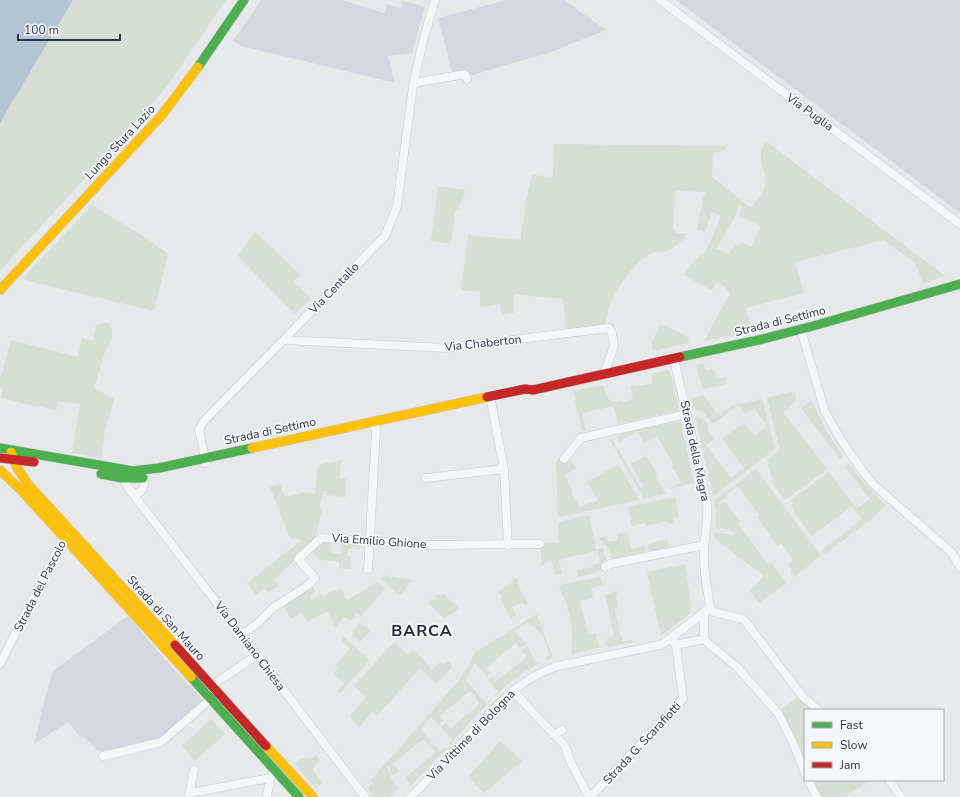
<svg xmlns="http://www.w3.org/2000/svg" width="960" height="797" viewBox="0 0 960 797" font-family="'Nunito Sans',sans-serif">
<style>
.built{fill:#d4d7dd}
.green{fill:#d6ded6;fill-rule:evenodd}
.water{fill:#b4c4d5}
.lines{fill:none;stroke-linecap:round;stroke-linejoin:round}
.street-casing{stroke:#c4c6c8;stroke-width:9}
.fast-casing{stroke:#c4c6c8;stroke-width:10}
.slow-casing{stroke:#c4c6c8;stroke-width:10}
.jam-casing{stroke:#c4c6c8;stroke-width:10}
.street{stroke:#f5f6f7;stroke-width:8}
.fast{stroke:#4caf50;stroke-width:9}
.slow{stroke:#ffc107;stroke-width:9}
.jam{stroke:#c62828;stroke-width:9}
.labels{text-anchor:middle;stroke-width:3.5;stroke-linejoin:round;paint-order:stroke}
.street-label{font-size:12px;fill:#2b3445;stroke:#f4f6f9}
.district-label{font-size:16px;font-weight:bold;letter-spacing:1px;fill:#1d2536;stroke:#f4f6f9}
</style>
<rect width="100%" height="100%" fill="#e6e8ea"/>
<g class="built">
<path d="M261 0H342L384 13 387 4 401 8 403 1 425 7 412 53 388 56 395 83 241 46 233 41Z"/>
<path d="M507 0H564L606 30 548 53 472 75 465 71 452 72 438 18Z"/>
<path d="M676 0H960V213L879 152Z"/>
<path d="M128 616 168 663 205 702 160 741 102 752 97 750 82 735 80 737 68 722 34 744 44 701 53 671Z"/>
</g>
<g class="green">
<path d="M73 0H226L168 85 143 115 0 271V123Z"/>
<path d="M766 141 945 276 923 284 916 264 884 240 795 262 804 293 746 308 752 331 705 341 709 332 730 293 724 286 717 282 713 289 711 290 684 275C690 265 695 258 705 253L704 251 710 243 721 216 712 212 705 232 697 230C698 221 701 213 702 204 703 199 703 196 706 192L675 191 673 228 677 233H685V238C680 242 670 251 664 252 660 253 657 250 652 253 634 263 620 283 611 302 608 309 607 317 605 323L601 325 568 329 566 327 563 299 515 294 513 296 514 306H513L514 313 502 315 500 304 480 307V292L461 290 468 235 521 240V235L527 196 532 175 553 177 554 144 727 146 725 150 713 153 712 177 751 208C755 202 762 196 764 190 772 172 752 162 766 141ZM739 204 743 207 740 212V217L761 226 751 247 741 242 739 245 735 244 729 254 719 249H716L736 215Z"/>
<path d="M438 186 465 190 463 200H461L459 210H455L451 244 431 241Z"/>
<path d="M92 205 149 240 168 254 154 311 28 281 25 278 26 275Z"/>
<path d="M255 232 301 275 294 282 311 298 295 314 238 256Z"/>
<path d="M102 323H109L112 329V340L105 352 94 388 114 399 104 435 101 458 72 453 80 404 58 401 56 411 40 405 38 407 1 398 3 388 0 387V377H1L11 340 78 357 82 338 93 341 96 325Z"/>
<path d="M662 324 688 337 689 343 653 351 652 342 660 325Z"/>
<path d="M703 363 706 371 714 369 717 379 726 377 727 384 703 389 696 365Z"/>
<path d="M670 370 679 410 618 424 614 406 582 413 586 431H582L573 391 603 385C605 392 606 399 613 402L622 400 623 403 630 401 633 397 630 386 633 385 634 387 653 383 651 374Z"/>
<path d="M790 392 795 393 796 401 783 412 827 469 785 500 773 484 767 460 780 450 767 398Z"/>
<path d="M703 395 718 415 732 406 762 399 775 449 713 496 695 415 704 420 709 426 707 428 714 439 706 445 731 478 744 468 722 438 744 423 754 436 767 426 754 408 745 415 738 405 713 424C708 416 703 411 693 409L691 398Z"/>
<path d="M812 400C821 422 829 436 843 456L840 459 801 408Z"/>
<path d="M681 421 694 483 669 489 681 482 672 466 674 465 657 436 644 443 637 431 619 442 617 436 623 433Z"/>
<path d="M612 439 640 488 644 486 631 464 646 455 657 474 655 476 666 494 644 499 610 440Z"/>
<path d="M560 457 568 462 571 460 576 468 564 475 573 491 571 492 580 508 590 502 591 504 598 500 587 482 618 464 639 500 558 517 556 466 557 461Z"/>
<path d="M341 460 340 478 346 479V497L326 495 327 491H324L319 508 322 509 314 541 286 568 274 580 278 586 268 592 264 588 256 595 247 583 302 540 290 538 270 487 280 483 285 497 307 492 315 494 318 465Z"/>
<path d="M849 463 865 484 886 505 874 517 825 554 822 550 862 519 852 506 812 536 795 514 791 500 829 472 857 509 870 499 845 467Z"/>
<path d="M756 469 821 556 794 577 790 572 792 570 788 564 793 560 781 543 778 546 757 517 759 515 738 486 724 495 726 497 719 503 720 504 725 501 740 522 738 524 768 564 771 562 786 583 759 603 750 591 764 576 714 538V532L731 535 734 534 731 530 715 527 716 512 714 501Z"/>
<path d="M675 497 679 517 673 518V523L668 524 667 521 646 526 645 523 632 526 628 507Z"/>
<path d="M589 515 596 549 603 548 607 563 602 564V567C597 575 586 575 578 577L577 570 593 567V565L600 563 597 551 590 552V553L559 559 562 574 555 575 551 560 541 566V547L543 546 545 543H558V522Z"/>
<path d="M626 532 628 535 631 549 644 546 645 552 612 559 608 548 599 538 607 536 608 542 618 540 617 534Z"/>
<path d="M667 539 669 547 649 551 648 544Z"/>
<path d="M322 540 331 541 330 552 341 554 342 542 360 544V548L352 547 351 549H348L347 556 351 557 350 569 339 568V561L320 560 311 551Z"/>
<path d="M685 564 691 602 690 614 661 636 647 572Z"/>
<path d="M382 575 413 580 400 596 381 579Z"/>
<path d="M601 577 603 585 591 588 593 598 580 601 588 635 596 633 599 648 572 654C571 643 573 632 571 622 569 608 563 597 559 585Z"/>
<path d="M517 578 521 592H522L524 597H525L528 603 524 605 522 602 512 607 516 615 511 618 500 599 502 598 498 591 512 583 511 581Z"/>
<path d="M378 582 385 589 361 616 357 613 350 621 344 617 335 628 332 625 334 623 327 611 308 622 302 612 291 619 283 604 312 586 316 591 310 596 312 600 321 594 323 597 330 592 343 589 344 596 347 600Z"/>
<path d="M617 591 618 595 616 596 619 607 615 608 618 622 620 635H621L623 642 632 640 633 642 606 647C604 640 609 637 614 635L605 594Z"/>
<path d="M443 594 460 609 444 618 428 603 431 599 434 601 437 598 434 596Z"/>
<path d="M537 614 553 658 547 660 546 658 550 655 542 634 528 622 514 631 526 644 520 648 516 643 486 668 490 673 488 675V676L486 678 485 676 486 675 474 663 466 680 477 693 474 695 470 691 440 716 443 720 440 722 441 724 439 725 431 717 421 729 432 742 428 745 423 739 393 764 399 771 392 776 389 766H388L391 778 399 788 389 797H373L368 789 373 782 371 780 460 679 472 659 474 653Z"/>
<path d="M360 623 370 631 360 642 352 635 354 633 352 632Z"/>
<path d="M343 636 370 660 340 693 337 691 344 683 334 674 338 668 335 666 350 649 342 641 343 639 342 637Z"/>
<path d="M394 642 408 655 414 649 432 670 440 662 443 665 448 661 453 666 436 684 420 668 377 716 372 712 359 728 350 717 351 716V715L366 697 354 686Z"/>
<path d="M527 646 536 663 539 662 540 663C523 672 509 682 495 696V695L498 692 488 680 492 677 496 681 527 657 522 650Z"/>
<path d="M478 694 487 704 491 699V700L450 744 449 743 452 739 441 727 446 723 450 729 480 704 475 697Z"/>
<path d="M797 697 813 710H805V759L792 730 781 710Z"/>
<path d="M211 719 225 734 195 761 182 746Z"/>
<path d="M500 741 522 761 484 793 468 777Z"/>
<path d="M433 743 440 751 444 748 446 749 411 786 405 778 435 753 430 746Z"/>
<path d="M316 755 320 760 312 769 322 782 316 788 294 764C298 760 302 758 308 757L310 759Z"/>
<path d="M814 780H871L845 797H821Z"/>
</g>
<path class="water" d="M0 0H73L0 123Z"/>
<g class="lines">
<defs>
<g id="street">
<path d="M660 0 960 224"/>
<path d="M414 83 465 74 467 79"/>
<path d="M801 330 825 412 841 440 864 473 874 485 952 553 960 567"/>
<path d="M284 340 447 348 609 328 612 333 614 346 604 374"/>
<path d="M674 359 707 503C709 522 703 540 704 559 704 575 708 592 710 608"/>
<path d="M490 396 504 469 508 545"/>
<path d="M564 459 581 438 687 414"/>
<path d="M206 463 199 429 204 421 385 236 397 206 413 86 422 45 435 0"/>
<path d="M122 476 129 489 257 655 365 797"/>
<path d="M426 478 504 469"/>
<path d="M134 495C146 491 146 484 141 473"/>
<path d="M605 567 610 564 630 560 704 545"/>
<path d="M368 569 376 432 374 421"/>
<path d="M710 608 714 612 743 619 745 621 803 697 819 710"/>
<path d="M704 613V639"/>
<path d="M241 635 258 623 273 608 307 586 315 578 298 559 321 538 430 545 540 544"/>
<path d="M676 645 704 639 710 645 736 666 778 713 793 743 805 773"/>
<path d="M0 664 61 543 66 535"/>
<path d="M209 689 217 682 257 655"/>
<path d="M513 691 565 746 571 763 589 797"/>
<path d="M554 735 562 730"/>
<path d="M103 756 161 742 211 699"/>
<path d="M808 780 817 797"/>
<path d="M889 780 901 797"/>
<path d="M190 793 270 778"/>
<path d="M189 796 194 770"/>
<path d="M267 797 270 778 273 775"/>
<path d="M410 797 420 788C438 769 455 750 472 732 498 705 521 677 558 666L660 645 664 643 710 608"/>
<path d="M590 797C622 765 652 731 683 699L676 645 673 640"/>
</g>
<g id="fast">
<path d="M198 67 244 0"/>
<path d="M680 357 763 339 813 326 960 284"/>
<path d="M0 448 133 471 159 468 252 448"/>
<path d="M101 474 122 478H143"/>
<path d="M191 677 299 797"/>
</g>
<g id="slow">
<path d="M0 290 162 115 198 67"/>
<path d="M252 448 487 397"/>
<path d="M11 452 16 466 27 483 175 645"/>
<path d="M0 470 20 489 191 677"/>
<path d="M266 746 313 797"/>
</g>
<g id="jam">
<path d="M487 397 525 389 533 390 680 357"/>
<path d="M0 458 34 462"/>
<path d="M175 645 266 746"/>
</g>
</defs>
<use href="#street" class="street-casing"/>
<use href="#fast" class="fast-casing"/>
<use href="#slow" class="slow-casing"/>
<use href="#jam" class="jam-casing"/>
<use href="#street" class="street"/>
<use href="#fast" class="fast"/>
<use href="#slow" class="slow"/>
<use href="#jam" class="jam"/>
</g>
<g class="labels">
<g class="street-label">
<text transform="translate(810 112) rotate(36)" y="4">Via Puglia</text>
<text transform="translate(120 142) rotate(-47)" y="4">Lungo Stura Lazio</text>
<text transform="translate(334 288) rotate(-46)" y="4">Via Centallo</text>
<text transform="translate(780 321) rotate(-14)" y="4">Strada di Settimo</text>
<text transform="translate(483 343) rotate(-6)" y="4">Via Chaberton</text>
<text transform="translate(270 431) rotate(-12)" y="4">Strada di Settimo</text>
<text transform="translate(695 451) rotate(78)" y="4">Strada della Magra</text>
<text transform="translate(379 541) rotate(4)" y="4">Via Emilio Ghione</text>
<text transform="translate(40 586) rotate(-63)" y="4">Strada del Pascolo</text>
<text transform="translate(166 618) rotate(48)" y="4">Strada di San Mauro</text>
<text transform="translate(250 646) rotate(53)" y="4">Via Damiano Chiesa</text>
<text transform="translate(471 735) rotate(-46)" y="4">Via Vittime di Bologna</text>
<text transform="translate(642 743) rotate(-47)" y="4">Strada G. Scarafiotti</text>
</g>
<g class="district-label">
<text x="422" y="636">BARCA</text>
</g>
</g>
<rect x="804" y="709" width="140" height="72" fill="#f4f6f9" stroke="#a4a8b1"/>
<rect x="812" y="722" width="20" height="6" fill="#4caf50" stroke="#a4a8b1"/>
<text x="840" y="729" font-size="12" fill="#2b3445">Fast</text>
<rect x="812" y="742" width="20" height="6" fill="#ffc107" stroke="#a4a8b1"/>
<text x="840" y="749" font-size="12" fill="#2b3445">Slow</text>
<rect x="812" y="762" width="20" height="6" fill="#c62828" stroke="#a4a8b1"/>
<text x="840" y="769" font-size="12" fill="#2b3445">Jam</text>
<path d="M18 34v6h102v-6" fill="none" stroke="#2b3445" stroke-width="2"/>
<text x="24" y="34" font-size="12" fill="#2b3445" stroke="#f4f6f9" stroke-width="3" paint-order="stroke">100 m</text>
</svg>
